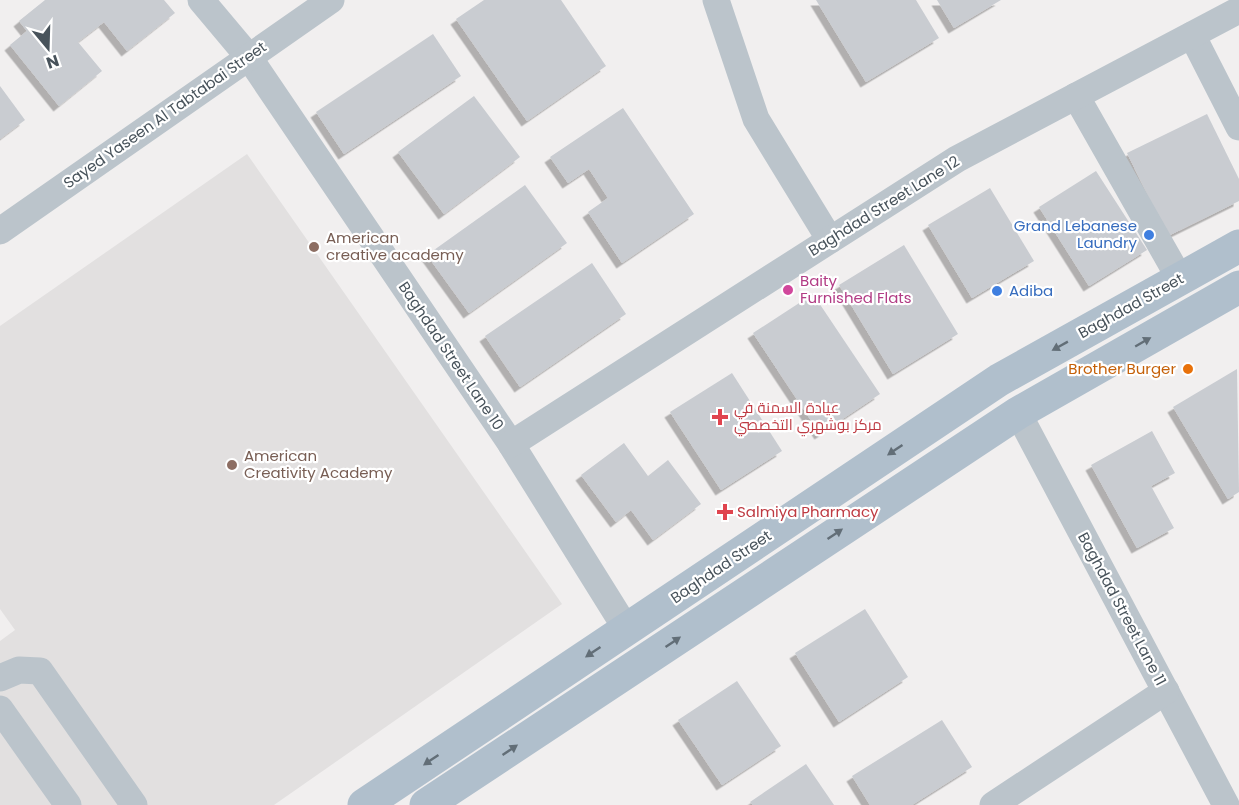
<svg xmlns="http://www.w3.org/2000/svg" width="1239" height="805" viewBox="0 0 1239 805" font-family="Poppins,Cairo,sans-serif">
<style>
.education{fill:#e2e0e0}
.building{fill:#c9ccd1;filter:url(#shadow)}
.lines{fill:none;stroke-linecap:round;stroke-linejoin:round}
.minor{stroke:#bbc4cb;stroke-width:27}
.major{stroke:#b0bfcc;stroke-width:33}
.oneway{fill:#626e77}
.shop-dot{fill:#3f7fe0;stroke:#fff;stroke-width:2}
.education-dot{fill:#8d6e63;stroke:#fff;stroke-width:2}
.hotel-dot{fill:#d1479c;stroke:#fff;stroke-width:2}
.food-dot{fill:#e8710a;stroke:#fff;stroke-width:2}
.health-dot{fill:#e0444e;stroke:#fff;stroke-width:2}
.labels{text-anchor:middle;stroke-width:4.5;stroke-linejoin:round;paint-order:stroke}
.street-label{font-size:15px;fill:#48535b;stroke:#fff}
.shop-label{font-size:15px;fill:#366cbe;stroke:#fff;text-anchor:end}
.education-label{font-size:15px;fill:#785e54;stroke:#fff;text-anchor:start}
.hotel-label{font-size:15px;fill:#b23c85;stroke:#fff;text-anchor:start}
.food-label{font-size:15px;fill:#c56008;stroke:#fff;text-anchor:end}
.health-label{font-size:15px;fill:#be3a42;stroke:#fff;text-anchor:start}
</style>
<defs>
<filter id="shadow"><feDropShadow dx="-5.5" dy="5.5" stdDeviation="0" flood-color="#0004"/></filter>
</defs>
<rect width="100%" height="100%" fill="#f1efef"/>
<path class="education" d="M247 154 562 604 274 805H0V641L15 630 0 609V326Z"/>
<g class="building">
<path d="M45 0H164L175 13 127 51 104 22 78 42 102 71 59 106 10 45 27 31 19 21Z"/>
<path d="M484 0H561L606 66 527 121 456 19Z"/>
<path d="M816 0H916L939 38 866 82Z"/>
<path d="M937 0H1001L954 28Z"/>
<path d="M433 34 461 76 344 154 316 112Z"/>
<path d="M0 86 25 120 0 139Z"/>
<path d="M474 96 520 157 444 214 398 152Z"/>
<path d="M623 108 694 214 622 263 588 212 608 198 589 169 568 183 550 157Z"/>
<path d="M1207 114 1239 179V201L1168 236 1127 153Z"/>
<path d="M1096 171 1147 250 1089 286 1039 207Z"/>
<path d="M525 185 567 243 469 313 427 255Z"/>
<path d="M990 188 1034 261 972 298 928 225Z"/>
<path d="M904 245 958 334 893 374 839 285Z"/>
<path d="M592 263 626 314 520 387 485 336Z"/>
<path d="M813 294 880 394 820 434 753 333Z"/>
<path d="M1237 369 1239 492 1228 499 1173 407Z"/>
<path d="M732 373 782 451 721 490 670 412Z"/>
<path d="M1152 431 1175 473 1151 486 1174 528 1137 548 1091 465Z"/>
<path d="M624 443 648 476 668 460 701 504 653 540 631 510 616 522 581 475Z"/>
<path d="M865 609 908 677 839 722 795 653Z"/>
<path d="M737 681 781 746 722 785 678 720Z"/>
<path d="M942 720 972 767 912 805H870L852 776Z"/>
<path d="M806 764 834 805H753L750 802Z"/>
</g>
<g class="lines">
<g class="minor">
<path d="M201 0 248 56 511 444 627 630"/>
<path d="M716 0 756 119 830 240"/>
<path d="M1192 35 1239 127"/>
<path d="M1076 96 1180 279"/>
<path d="M0 231 331 0"/>
<path d="M1018 413 1226 805"/>
<path d="M511 444 957 159 1239 10"/>
<path d="M0 678 19 670 40 671 134 805"/>
<path d="M0 709 68 805"/>
<path d="M993 805 1166 691"/>
</g>
<g class="major">
<path d="M364 805 999 380 1239 246"/>
<path d="M426 805 1018 413 1239 287"/>
</g>
</g>
<defs><path id="oneway-solid" d="M-6-.8H1V-3.2L6.5 0L1 3.2V.8H-6Z" transform="scale(1.5)"/></defs>
<g class="oneway">
<use href="#oneway-solid" transform="translate(1143 342) rotate(-30)"/>
<use href="#oneway-solid" transform="translate(1060 346) rotate(151)"/>
<use href="#oneway-solid" transform="translate(895 450) rotate(146)"/>
<use href="#oneway-solid" transform="translate(835 534) rotate(-34)"/>
<use href="#oneway-solid" transform="translate(673 642) rotate(-34)"/>
<use href="#oneway-solid" transform="translate(593 652) rotate(146)"/>
<use href="#oneway-solid" transform="translate(510 750) rotate(-34)"/>
<use href="#oneway-solid" transform="translate(431 760) rotate(146)"/>
</g>
<g class="shop-dot">
<circle cx="1149" cy="235" r="6"/>
<circle cx="997" cy="291" r="6"/>
</g>
<g class="education-dot">
<circle cx="314" cy="247" r="6"/>
<circle cx="232" cy="465" r="6"/>
</g>
<circle class="hotel-dot" cx="788" cy="290" r="6"/>
<circle class="food-dot" cx="1188" cy="369" r="6"/>
<g class="health-dot">
<path d="M717 408h6v6h6v6h-6v6h-6v-6h-6v-6h6z"/>
<path d="M722 503h6v6h6v6h-6v6h-6v-6h-6v-6h6z"/>
</g>
<g class="labels">
<g class="street-label">
<text transform="translate(165 115) rotate(-35)" y="5">Sayed Yaseen Al Tabtabai Street</text>
<text transform="translate(884 206) rotate(-32)" y="5">Baghdad Street Lane 12</text>
<text transform="translate(1131 306) rotate(-29)" y="5">Baghdad Street</text>
<text transform="translate(451 356) rotate(56)" y="5">Baghdad Street Lane 10</text>
<text transform="translate(721 567) rotate(-34)" y="5">Baghdad Street</text>
<text transform="translate(1122 609) rotate(62)" y="5">Baghdad Street Lane 11</text>
</g>
<g class="shop-label">
<text x="1137" y="231">Grand Lebanese<tspan x="1137" dy="17">Laundry</tspan></text>
<text x="1009" y="296" text-anchor="start">Adiba</text>
</g>
<g class="education-label">
<text x="326" y="243">American<tspan x="326" dy="17">creative academy</tspan></text>
<text x="244" y="461">American<tspan x="244" dy="17">Creativity Academy</tspan></text>
</g>
<g class="hotel-label">
<text x="800" y="286">Baity<tspan x="800" dy="17">Furnished Flats</tspan></text>
</g>
<g class="food-label">
<text x="1176" y="374">Brother Burger</text>
</g>
<g class="health-label">
<text x="734" y="413">عيادة السمنة في<tspan x="734" dy="17">مركز بوشهري التخصصي</tspan></text>
<text x="737" y="517">Salmiya Pharmacy</text>
</g>
</g>
<g transform="translate(48 48) rotate(161)" stroke="#ffffff" stroke-width="4.5" paint-order="stroke">
<path d="M0-4.5L10 22L0 15L-10 22Z" fill="#48535b"/>
<text y="-9" font-size="16" font-weight="bold" text-anchor="middle" fill="#48535b">N</text>
</g>
</svg>
